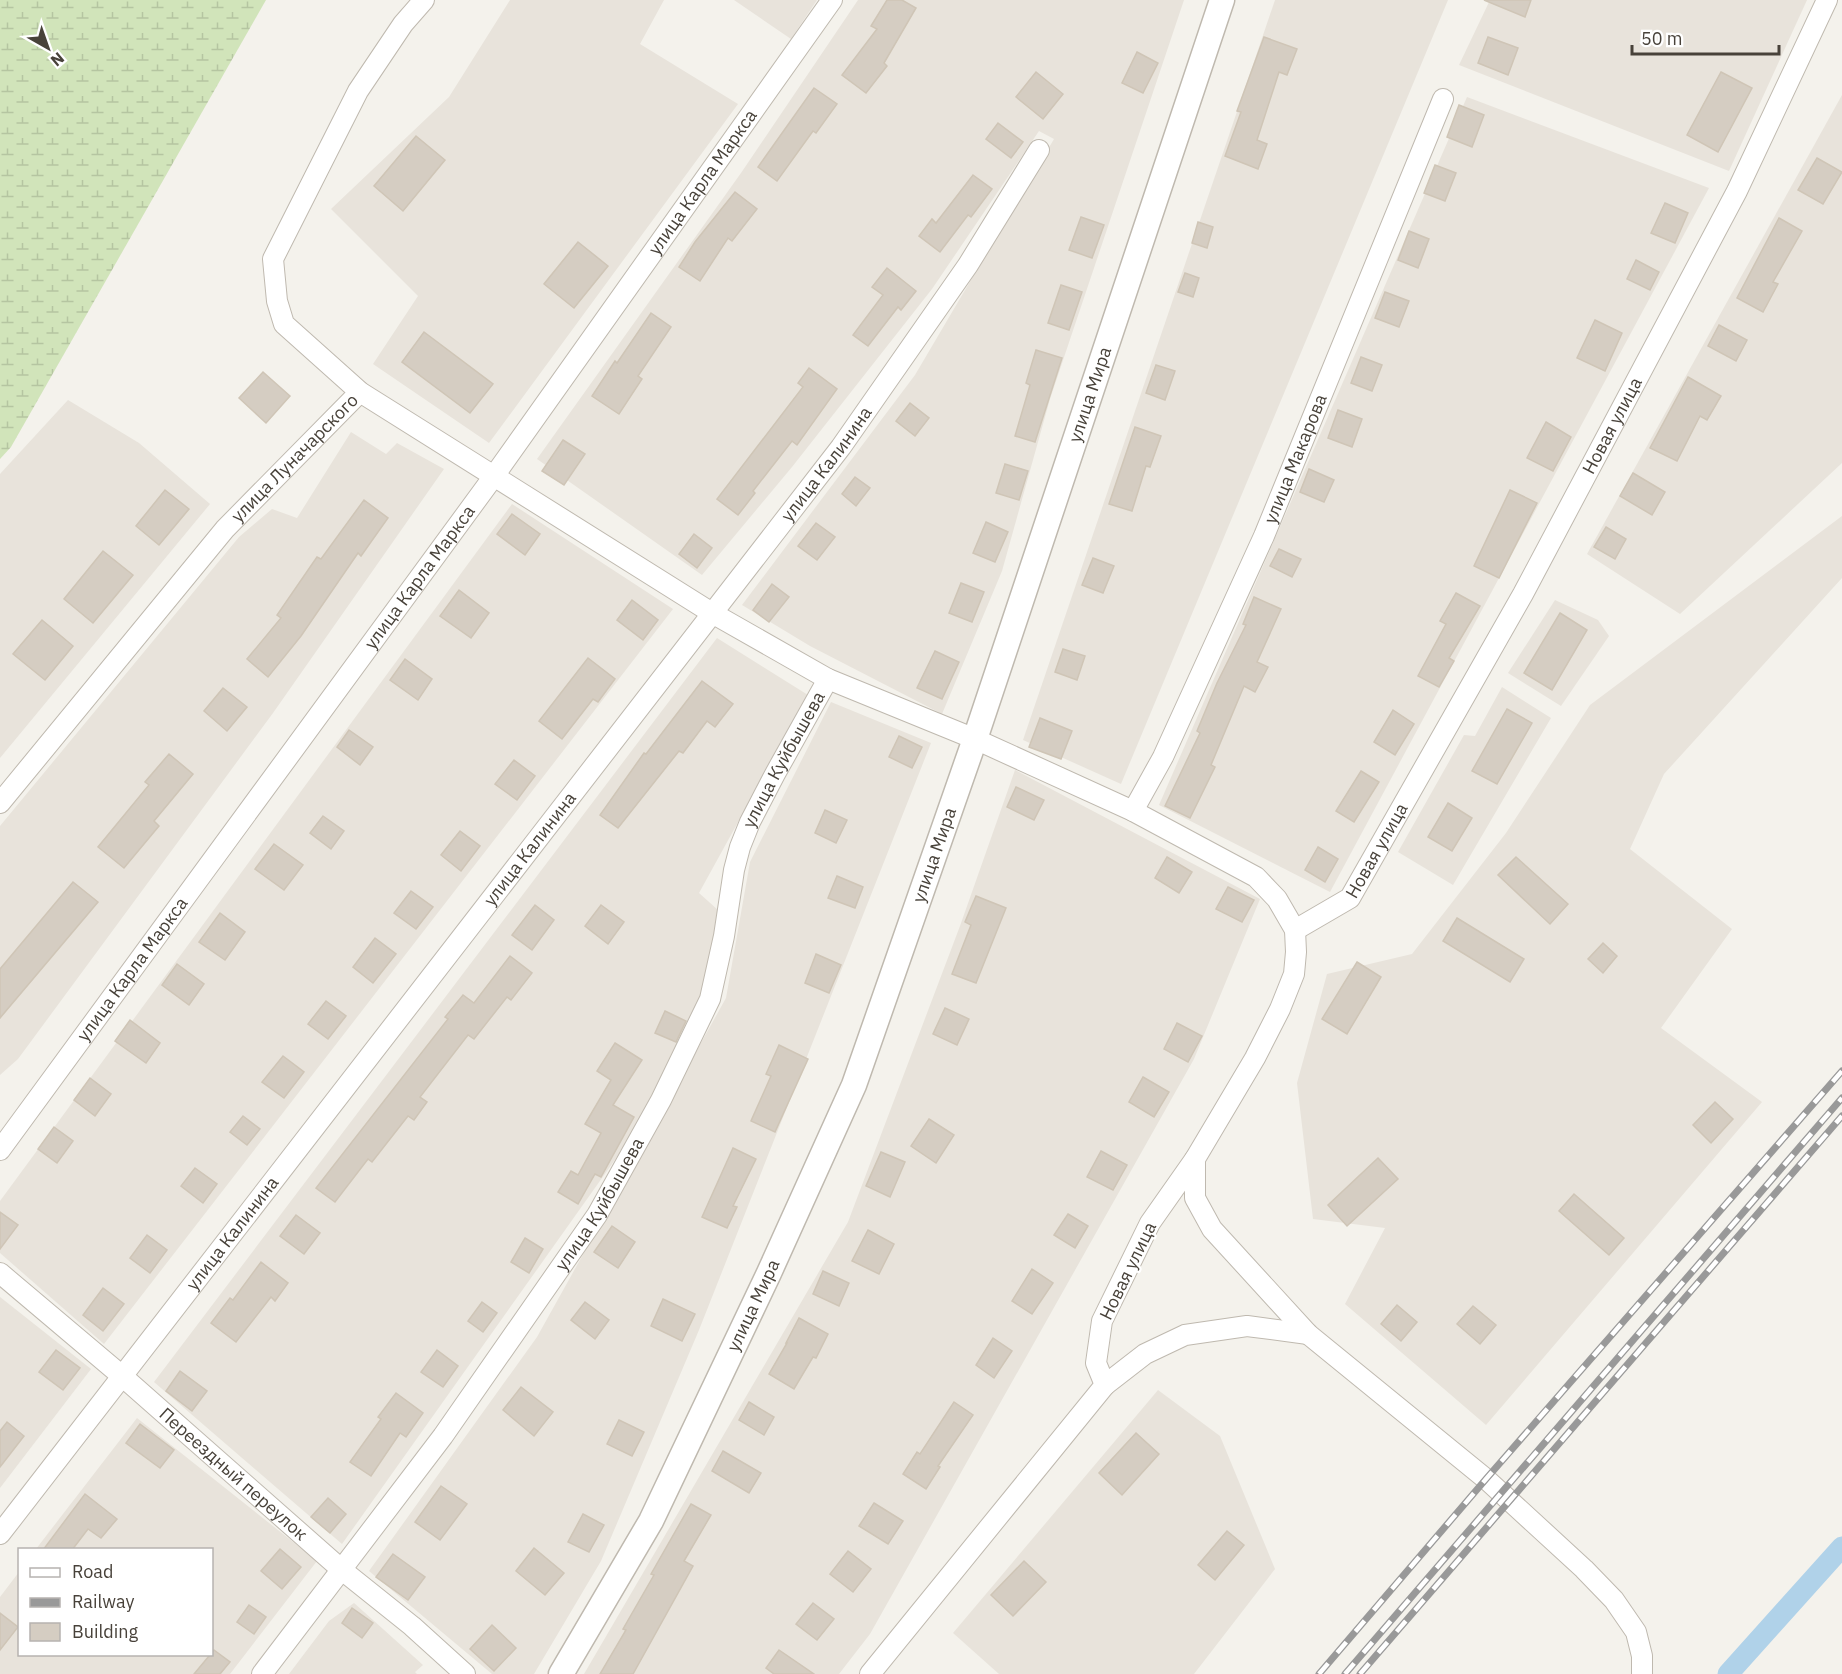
<svg xmlns="http://www.w3.org/2000/svg" width="1842" height="1674" viewBox="0 0 1842 1674" font-family="'IBM Plex Sans',sans-serif">
<style>
.residential{fill:#e8e3db}
.wetland{fill:url(#wetland-marsh)}
.lines{fill:none;stroke-linecap:round;stroke-linejoin:round}
.canal{stroke:#b0d2e9;stroke-width:21}
.building{fill:#d5cdc2;stroke:#cfc5b6;stroke-width:1.5}
.minor-casing{stroke:#bfb9af;stroke-width:22}
.tertiary-casing{stroke:#bfb9af;stroke-width:27}
.minor{stroke:#fff;stroke-width:20}
.tertiary{stroke:#fff;stroke-width:24}
.rail-casing{stroke:#999;stroke-width:7}
.rail{stroke:#fff;stroke-width:4.5;stroke-dasharray:14;stroke-linecap:butt}
.labels{text-anchor:middle;stroke-width:4.5;stroke-linejoin:round;paint-order:stroke}
.street-label{font-size:18px;fill:#48423a;stroke:#fff}
</style>
<defs>
<pattern id="wetland-marsh" width="20" height="14" patternUnits="userSpaceOnUse" patternTransform="scale(1.5)"><rect width="20" height="14" fill="#d1e4ba"/><path d="M1 5h8M5 5V1M11 12h8M15 12V8" fill="none" stroke="#b5c5a1"/></pattern>
</defs>
<rect width="100%" height="100%" fill="#f4f2ec"/>
<g class="residential">
<path d="M510 0H664L640 44 738 104 489 443 373 364 418 296 331 209 449 97Z"/>
<path d="M734 0H817L791 39Z"/>
<path d="M858 0H1184L1050 399 1002 571 942 714 810 646 742 605 915 375 1054 139 1039 131 932 289 792 467 702 575 537 459 741 173Z"/>
<path d="M1275 0H1448L1121 784 1023 740Z"/>
<path d="M1490 0H1807L1729 171 1459 65Z"/>
<path d="M1842 95V463L1680 614 1587 554Z"/>
<path d="M1467 97 1709 188 1330 892 1159 805Z"/>
<path d="M68 400 139 443 210 504 0 758V474Z"/>
<path d="M351 432 386 454 397 443 444 469 273 713 18 1059 0 1075V826L239 537 272 509 297 518Z"/>
<path d="M512 504 673 609 104 1344 0 1253V1201Z"/>
<path d="M1842 516V578L1664 774 1630 849 1732 929 1661 1028 1762 1102 1486 1425 1345 1304 1385 1228 1313 1219 1297 1083 1327 974 1412 954 1506 833 1590 705Z"/>
<path d="M1555 600 1598 620 1609 636 1561 706 1508 673Z"/>
<path d="M717 638 808 695 699 893 718 910 703 995 629 1140 342 1544 154 1382Z"/>
<path d="M1502 687 1551 718 1453 885 1398 852 1464 735 1475 736Z"/>
<path d="M831 702 931 743 699 1330 601 1561 534 1674H492L369 1571 537 1337 726 998 750 862Z"/>
<path d="M1015 770 1260 899 1194 1059 870 1634 839 1674H584L848 1222 960 926Z"/>
<path d="M0 1297 91 1369 0 1488Z"/>
<path d="M1158 1390 1220 1436 1275 1569 1194 1674H999L953 1633Z"/>
<path d="M137 1418 317 1561 230 1674H0V1597L19 1572 20 1654H212V1550L36 1549Z"/>
<path d="M354 1603 423 1665 415 1672 417 1674H289L329 1621Z"/>
</g>
<path class="wetland" d="M0 0H266L11 447 0 459Z"/>
<g class="lines">
<path class="canal" d="M1728 1674 1842 1547"/>
</g>
<g class="building">
<path d="M887 0H902L916 8 884 63 887 66 866 93 842 75 877 29 871 26Z"/>
<path d="M1484 0H1531L1525 17Z"/>
<path d="M1264 37 1297 49 1287 75 1279 72 1257 140 1267 144 1258 169 1225 156 1241 112 1237 111Z"/>
<path d="M1488 37 1518 48 1508 75 1478 63Z"/>
<path d="M1137 52 1158 63 1143 93 1122 83Z"/>
<path d="M1036 72 1063 94 1043 119 1016 97Z"/>
<path d="M1721 72 1752 88 1718 152 1687 135Z"/>
<path d="M814 88 837 104 816 133 813 131 777 181 758 167Z"/>
<path d="M1459 105 1484 115 1472 147 1447 137Z"/>
<path d="M998 123 1023 142 1011 158 986 139Z"/>
<path d="M416 136 445 160 403 211 374 186Z"/>
<path d="M1817 158 1842 172 1823 204 1798 190Z"/>
<path d="M1435 165 1456 173 1445 201 1424 193Z"/>
<path d="M973 175 992 189 971 217 968 215 940 252 919 236 932 219 936 223Z"/>
<path d="M735 192 757 209 732 241 728 238 700 281 679 267 695 242Z"/>
<path d="M1665 203 1688 213 1675 243 1651 233Z"/>
<path d="M1081 217 1104 225 1092 258 1069 250Z"/>
<path d="M1779 218 1802 231 1773 282 1778 284 1763 312 1737 298Z"/>
<path d="M1198 222 1213 227 1207 248 1192 243Z"/>
<path d="M1409 231 1429 239 1418 268 1398 260Z"/>
<path d="M578 242 608 266 574 308 544 284Z"/>
<path d="M1636 260 1659 272 1650 290 1627 279Z"/>
<path d="M887 268 916 291 901 310 898 307 868 346 853 335 883 295 872 287Z"/>
<path d="M1185 273 1199 278 1193 297 1178 292Z"/>
<path d="M1061 285 1082 292 1069 330 1048 323Z"/>
<path d="M1385 292 1409 301 1399 327 1375 318Z"/>
<path d="M651 313 671 327 638 376 642 379 619 414 592 396 615 361 617 363Z"/>
<path d="M1595 320 1622 333 1605 371 1577 358Z"/>
<path d="M1719 325 1747 340 1736 361 1708 346Z"/>
<path d="M424 332 493 384 470 413 402 362Z"/>
<path d="M1036 350 1062 358 1035 442 1015 436 1030 385 1026 383Z"/>
<path d="M1361 357 1382 365 1372 391 1351 383Z"/>
<path d="M1156 365 1175 371 1165 400 1146 393Z"/>
<path d="M809 368 837 389 797 445 792 441 753 491 755 493 738 515 717 499 803 387 798 383Z"/>
<path d="M263 372 290 396 266 423 239 398Z"/>
<path d="M1688 377 1721 396 1707 420 1700 416 1677 461 1650 448Z"/>
<path d="M910 403 929 418 915 436 896 421Z"/>
<path d="M1338 410 1362 419 1352 447 1328 438Z"/>
<path d="M1546 422 1571 437 1553 471 1527 458Z"/>
<path d="M1135 427 1161 436 1150 467 1146 466 1132 511 1109 504Z"/>
<path d="M563 440 585 454 564 485 542 471Z"/>
<path d="M1005 464 1028 471 1019 500 996 493Z"/>
<path d="M1309 469 1334 480 1324 502 1300 492Z"/>
<path d="M1633 473 1665 492 1652 515 1620 496Z"/>
<path d="M855 477 870 488 856 506 842 494Z"/>
<path d="M165 490 189 509 159 545 136 526Z"/>
<path d="M1510 490 1537 503 1499 578 1474 566Z"/>
<path d="M364 500 388 518 361 556 358 553 301 636 268 677 247 659 281 618 277 615 317 557 321 559Z"/>
<path d="M512 514 540 534 525 555 497 534Z"/>
<path d="M986 522 1008 532 995 562 973 553Z"/>
<path d="M816 523 835 537 817 560 798 546Z"/>
<path d="M1606 527 1626 539 1615 559 1594 547Z"/>
<path d="M694 534 712 548 697 568 679 554Z"/>
<path d="M1279 549 1301 559 1292 577 1270 566Z"/>
<path d="M103 551 133 575 93 623 64 599Z"/>
<path d="M1093 558 1114 566 1103 593 1082 585Z"/>
<path d="M961 583 984 592 972 622 949 613Z"/>
<path d="M772 584 789 597 769 622 753 610Z"/>
<path d="M459 590 489 613 471 638 440 616Z"/>
<path d="M1456 593 1480 606 1449 658 1454 661 1439 687 1418 676 1446 624 1440 621Z"/>
<path d="M1254 597 1281 609 1257 662 1268 667 1255 692 1244 686 1211 765 1215 767 1190 818 1165 806 1200 733 1197 731 1217 683 1246 625 1243 624Z"/>
<path d="M632 600 658 620 643 640 617 620Z"/>
<path d="M1560 613 1587 630 1552 690 1524 673Z"/>
<path d="M42 620 73 646 45 680 13 654Z"/>
<path d="M1063 649 1085 656 1077 680 1055 672Z"/>
<path d="M935 651 959 662 942 699 917 688Z"/>
<path d="M588 658 615 679 598 702 593 699 562 739 539 721Z"/>
<path d="M405 659 432 679 418 700 390 680Z"/>
<path d="M702 681 733 704 715 727 707 721 683 753 679 751 618 828 600 815 644 753 646 754Z"/>
<path d="M223 688 247 707 227 731 204 711Z"/>
<path d="M1507 709 1532 723 1497 784 1472 771Z"/>
<path d="M1393 710 1414 724 1395 755 1374 742Z"/>
<path d="M1040 718 1072 731 1061 759 1029 747Z"/>
<path d="M349 730 373 747 360 765 337 747Z"/>
<path d="M899 736 922 747 912 768 889 757Z"/>
<path d="M169 754 193 774 154 821 159 826 124 868 98 847 149 785 145 782Z"/>
<path d="M514 760 535 776 517 800 495 784Z"/>
<path d="M1361 771 1379 782 1354 822 1336 811Z"/>
<path d="M1016 787 1044 800 1034 820 1007 807Z"/>
<path d="M1448 803 1472 818 1452 851 1428 837Z"/>
<path d="M825 810 847 820 836 843 815 833Z"/>
<path d="M323 816 344 831 331 849 310 833Z"/>
<path d="M460 831 480 846 461 871 441 855Z"/>
<path d="M274 844 303 865 284 890 255 869Z"/>
<path d="M1318 847 1338 859 1325 882 1305 870Z"/>
<path d="M1167 857 1192 872 1179 893 1155 878Z"/>
<path d="M1516 857 1568 904 1550 924 1498 875Z"/>
<path d="M837 876 863 887 855 908 828 898Z"/>
<path d="M73 882 98 902 0 1018V969Z"/>
<path d="M1228 887 1254 900 1242 922 1216 909Z"/>
<path d="M411 891 433 907 416 929 394 913Z"/>
<path d="M976 896 1006 908 976 983 952 974 971 925 965 922Z"/>
<path d="M535 905 554 920 532 950 512 935Z"/>
<path d="M601 905 624 922 608 944 585 926Z"/>
<path d="M220 913 245 932 225 960 199 942Z"/>
<path d="M1457 918 1524 959 1510 982 1443 941Z"/>
<path d="M375 938 396 954 373 983 353 967Z"/>
<path d="M1603 943 1617 956 1603 973 1588 959Z"/>
<path d="M816 954 841 965 829 993 805 983Z"/>
<path d="M510 956 532 973 511 1000 507 997 474 1039 468 1035 420 1097 427 1102 414 1120 408 1116 372 1162 368 1159 335 1202 316 1188 448 1019 445 1017 463 995 474 1003Z"/>
<path d="M1357 962 1381 977 1347 1034 1322 1019Z"/>
<path d="M177 964 204 984 189 1005 162 985Z"/>
<path d="M326 1001 346 1016 328 1039 308 1024Z"/>
<path d="M945 1008 969 1019 957 1045 933 1034Z"/>
<path d="M665 1011 686 1021 676 1042 655 1033Z"/>
<path d="M130 1020 160 1043 146 1063 115 1041Z"/>
<path d="M1177 1023 1202 1036 1188 1062 1164 1049Z"/>
<path d="M615 1043 642 1060 613 1105 634 1117 601 1177 595 1174 578 1204 558 1192 571 1171 578 1175 601 1133 585 1124 611 1080 597 1071Z"/>
<path d="M779 1045 808 1059 775 1132 751 1121 771 1076 766 1074Z"/>
<path d="M283 1056 304 1072 284 1098 262 1082Z"/>
<path d="M1143 1077 1169 1092 1154 1117 1129 1102Z"/>
<path d="M90 1078 111 1094 95 1116 74 1100Z"/>
<path d="M1715 1102 1733 1119 1711 1143 1693 1125Z"/>
<path d="M243 1116 260 1129 247 1145 230 1132Z"/>
<path d="M929 1119 954 1135 936 1163 911 1146Z"/>
<path d="M54 1127 73 1141 57 1163 38 1149Z"/>
<path d="M733 1148 756 1159 733 1206 737 1207 727 1228 702 1217Z"/>
<path d="M1101 1151 1127 1165 1113 1190 1087 1177Z"/>
<path d="M881 1152 905 1162 890 1197 866 1186Z"/>
<path d="M1378 1158 1398 1179 1347 1226 1328 1205Z"/>
<path d="M195 1168 217 1184 203 1203 181 1186Z"/>
<path d="M1574 1194 1624 1238 1609 1255 1559 1211Z"/>
<path d="M0 1212 18 1225 0 1249Z"/>
<path d="M1068 1214 1088 1226 1075 1248 1054 1235Z"/>
<path d="M296 1215 320 1233 304 1254 280 1236Z"/>
<path d="M612 1226 635 1242 618 1268 594 1252Z"/>
<path d="M868 1230 894 1244 879 1274 852 1261Z"/>
<path d="M147 1235 167 1250 150 1273 130 1258Z"/>
<path d="M525 1238 543 1249 529 1273 511 1262Z"/>
<path d="M261 1262 288 1283 275 1301 271 1297 236 1342 211 1323 230 1298 233 1300Z"/>
<path d="M1032 1269 1053 1283 1032 1314 1012 1301Z"/>
<path d="M823 1271 849 1283 839 1306 813 1294Z"/>
<path d="M103 1288 124 1304 103 1331 83 1315Z"/>
<path d="M663 1299 695 1314 682 1341 651 1326Z"/>
<path d="M482 1302 497 1313 483 1332 468 1321Z"/>
<path d="M585 1302 609 1320 595 1339 571 1320Z"/>
<path d="M1397 1305 1417 1322 1401 1341 1381 1324Z"/>
<path d="M1473 1306 1496 1325 1480 1344 1457 1324Z"/>
<path d="M799 1318 828 1334 816 1358 813 1357 794 1389 769 1374 787 1343H786Z"/>
<path d="M993 1338 1012 1351 994 1378 976 1365Z"/>
<path d="M56 1350 80 1368 63 1390 39 1372Z"/>
<path d="M437 1350 458 1366 443 1387 421 1372Z"/>
<path d="M180 1371 207 1391 192 1411 166 1391Z"/>
<path d="M521 1387 553 1412 534 1436 503 1410Z"/>
<path d="M396 1393 423 1413 406 1437 400 1433 371 1476 350 1462 381 1419 378 1417Z"/>
<path d="M749 1402 774 1417 764 1435 739 1420Z"/>
<path d="M954 1402 973 1415 938 1466 940 1467 926 1489 903 1474 917 1452 920 1454Z"/>
<path d="M619 1420 644 1432 632 1456 607 1444Z"/>
<path d="M7 1422 24 1436 0 1467V1431Z"/>
<path d="M140 1424 174 1450 160 1468 126 1443Z"/>
<path d="M1136 1433 1159 1454 1122 1495 1099 1473Z"/>
<path d="M723 1451 761 1473 749 1493 712 1471Z"/>
<path d="M441 1486 467 1504 440 1540 415 1522Z"/>
<path d="M85 1494 117 1519 101 1538 88 1529 72 1550H43Z"/>
<path d="M328 1498 346 1514 330 1533 311 1517Z"/>
<path d="M874 1503 903 1521 888 1544 859 1526Z"/>
<path d="M691 1504 711 1515 684 1561 693 1566 633 1674H600L626 1630 623 1629 654 1575 651 1574Z"/>
<path d="M583 1514 604 1525 589 1552 568 1542Z"/>
<path d="M1227 1531 1244 1545 1215 1580 1198 1565Z"/>
<path d="M534 1548 564 1573 545 1595 516 1571Z"/>
<path d="M280 1549 301 1567 282 1589 261 1571Z"/>
<path d="M848 1551 871 1569 853 1592 830 1574Z"/>
<path d="M393 1554 425 1577 408 1600 376 1577Z"/>
<path d="M1024 1561 1046 1582 1013 1616 991 1595Z"/>
<path d="M813 1603 834 1619 817 1640 796 1624Z"/>
<path d="M249 1605 266 1617 254 1634 237 1622Z"/>
<path d="M352 1608 373 1623 362 1638 342 1623Z"/>
<path d="M0 1613 18 1627 0 1650Z"/>
<path d="M492 1625 516 1648 494 1671 470 1649Z"/>
<path d="M214 1650 230 1662 220 1674H194Z"/>
<path d="M779 1650 814 1674H774L766 1668Z"/>
</g>
<g class="lines">
<defs>
<g id="minor">
<path d="M424 0 403 24 358 91 273 259 277 301 284 324 360 392 712 613 828 679 975 739 1133 811 1256 877 1277 899 1295 930 1296 952 1294 974 1280 1009 1255 1058 1195 1159 1150 1223 1102 1321 1096 1363 1105 1385 870 1674"/>
<path id="s1" d="M0 803 225 529 360 392"/>
<path id="s2" d="M1133 811 1163 757 1264 536 1443 99"/>
<path id="s3" d="M1295 930 1350 898 1523 594 1737 191 1827 0"/>
<path id="s4" d="M0 1150 494 476 832 0"/>
<path d="M1195 1159V1198L1212 1229 1308 1334 1486 1479 1584 1569 1614 1600 1636 1632 1642 1656V1674"/>
<path id="s5" d="M0 1273 122 1376 342 1570 412 1626 465 1674"/>
<path d="M1105 1385 1145 1354 1185 1335 1247 1326 1308 1334"/>
<path id="s6" d="M0 1534 841 447 968 265 1039 150"/>
<path id="s7" d="M262 1674 443 1436 597 1215 661 1100 710 999 724 936 734 870 740 847 750 822 775 774 828 679"/>
</g>
<g id="tertiary">
<path id="s8" d="M561 1674 651 1521 769 1273 854 1085 975 739 1222 0"/>
</g>
</defs>
<use href="#minor" class="minor-casing"/>
<use href="#tertiary" class="tertiary-casing"/>
<use href="#minor" class="minor"/>
<use href="#tertiary" class="tertiary"/>
<defs>
<g id="rail">
<path d="M1319 1674 1486 1479 1842 1071"/>
<path d="M1345 1674 1842 1098"/>
<path d="M1360 1674 1842 1116"/>
</g>
</defs>
<use href="#rail" class="rail-casing"/>
<use href="#rail" class="rail"/>
</g>
<g class="labels">
<g class="street-label">
<text dy="6" stroke="none"><textPath href="#s4" startOffset="1196">улица Карла Маркса</textPath></text>
<text dy="6" stroke="none"><textPath href="#s8" startOffset="1388">улица Мира</textPath></text>
<text dy="6" stroke="none"><textPath href="#s3" startOffset="604">Новая улица</textPath></text>
<text dy="6" stroke="none"><textPath href="#s1" startOffset="454">улица Луначарского</textPath></text>
<text dy="6" stroke="none"><textPath href="#s2" startOffset="388">улица Макарова</textPath></text>
<text dy="6" stroke="none"><textPath href="#s6" startOffset="1352">улица Калинина</textPath></text>
<text dy="6" stroke="none"><textPath href="#s4" startOffset="710">улица Карла Маркса</textPath></text>
<text dy="6" stroke="none"><textPath href="#s7" startOffset="1065">улица Куйбышева</textPath></text>
<text dy="6" stroke="none"><textPath href="#s6" startOffset="866">улица Калинина</textPath></text>
<text dy="6" stroke="none"><textPath href="#s3" startOffset="118">Новая улица</textPath></text>
<text dy="6" stroke="none"><textPath href="#s8" startOffset="902">улица Мира</textPath></text>
<text dy="6" stroke="none"><textPath href="#s4" startOffset="224">улица Карла Маркса</textPath></text>
<text dy="6" stroke="none"><textPath href="#s7" startOffset="579">улица Куйбышева</textPath></text>
<text dy="6" stroke="none"><textPath href="#s6" startOffset="380">улица Калинина</textPath></text>
<text transform="translate(1128 1271) rotate(-64)" y="6">Новая улица</text>
<text dy="6" stroke="none"><textPath href="#s8" startOffset="416">улица Мира</textPath></text>
<text dy="6" stroke="none"><textPath href="#s5" startOffset="308">Переездный переулок</textPath></text>
</g>
</g>
<rect x="18" y="1548" width="195" height="108" fill="#ffffff" stroke="#b6b3b0" stroke-width="1.5"/>
<rect x="30" y="1568" width="30" height="9" fill="#ffffff" stroke="#b6b3b0" stroke-width="1.5"/>
<text x="72" y="1578" font-size="18" fill="#48423a">Road</text>
<rect x="30" y="1598" width="30" height="9" fill="#999999" stroke="#b6b3b0" stroke-width="1.5"/>
<text x="72" y="1608" font-size="18" fill="#48423a">Railway</text>
<rect x="30" y="1623" width="30" height="18" fill="#d5cdc2" stroke="#b6b3b0" stroke-width="1.5"/>
<text x="72" y="1638" font-size="18" fill="#48423a">Building</text>
<g transform="translate(48 48) rotate(140)" stroke="#ffffff" stroke-width="4.5" paint-order="stroke">
<path d="M0-4.5L10 22L0 15L-10 22Z" fill="#48423a"/>
<text y="-9" font-size="16" font-weight="bold" text-anchor="middle" fill="#48423a">N</text>
</g>
<path d="M1632 45v9h147v-9" fill="none" stroke="#48423a" stroke-width="3"/>
<text x="1641" y="45" font-size="18" fill="#48423a" stroke="#ffffff" stroke-width="4.5" paint-order="stroke">50 m</text>
</svg>
